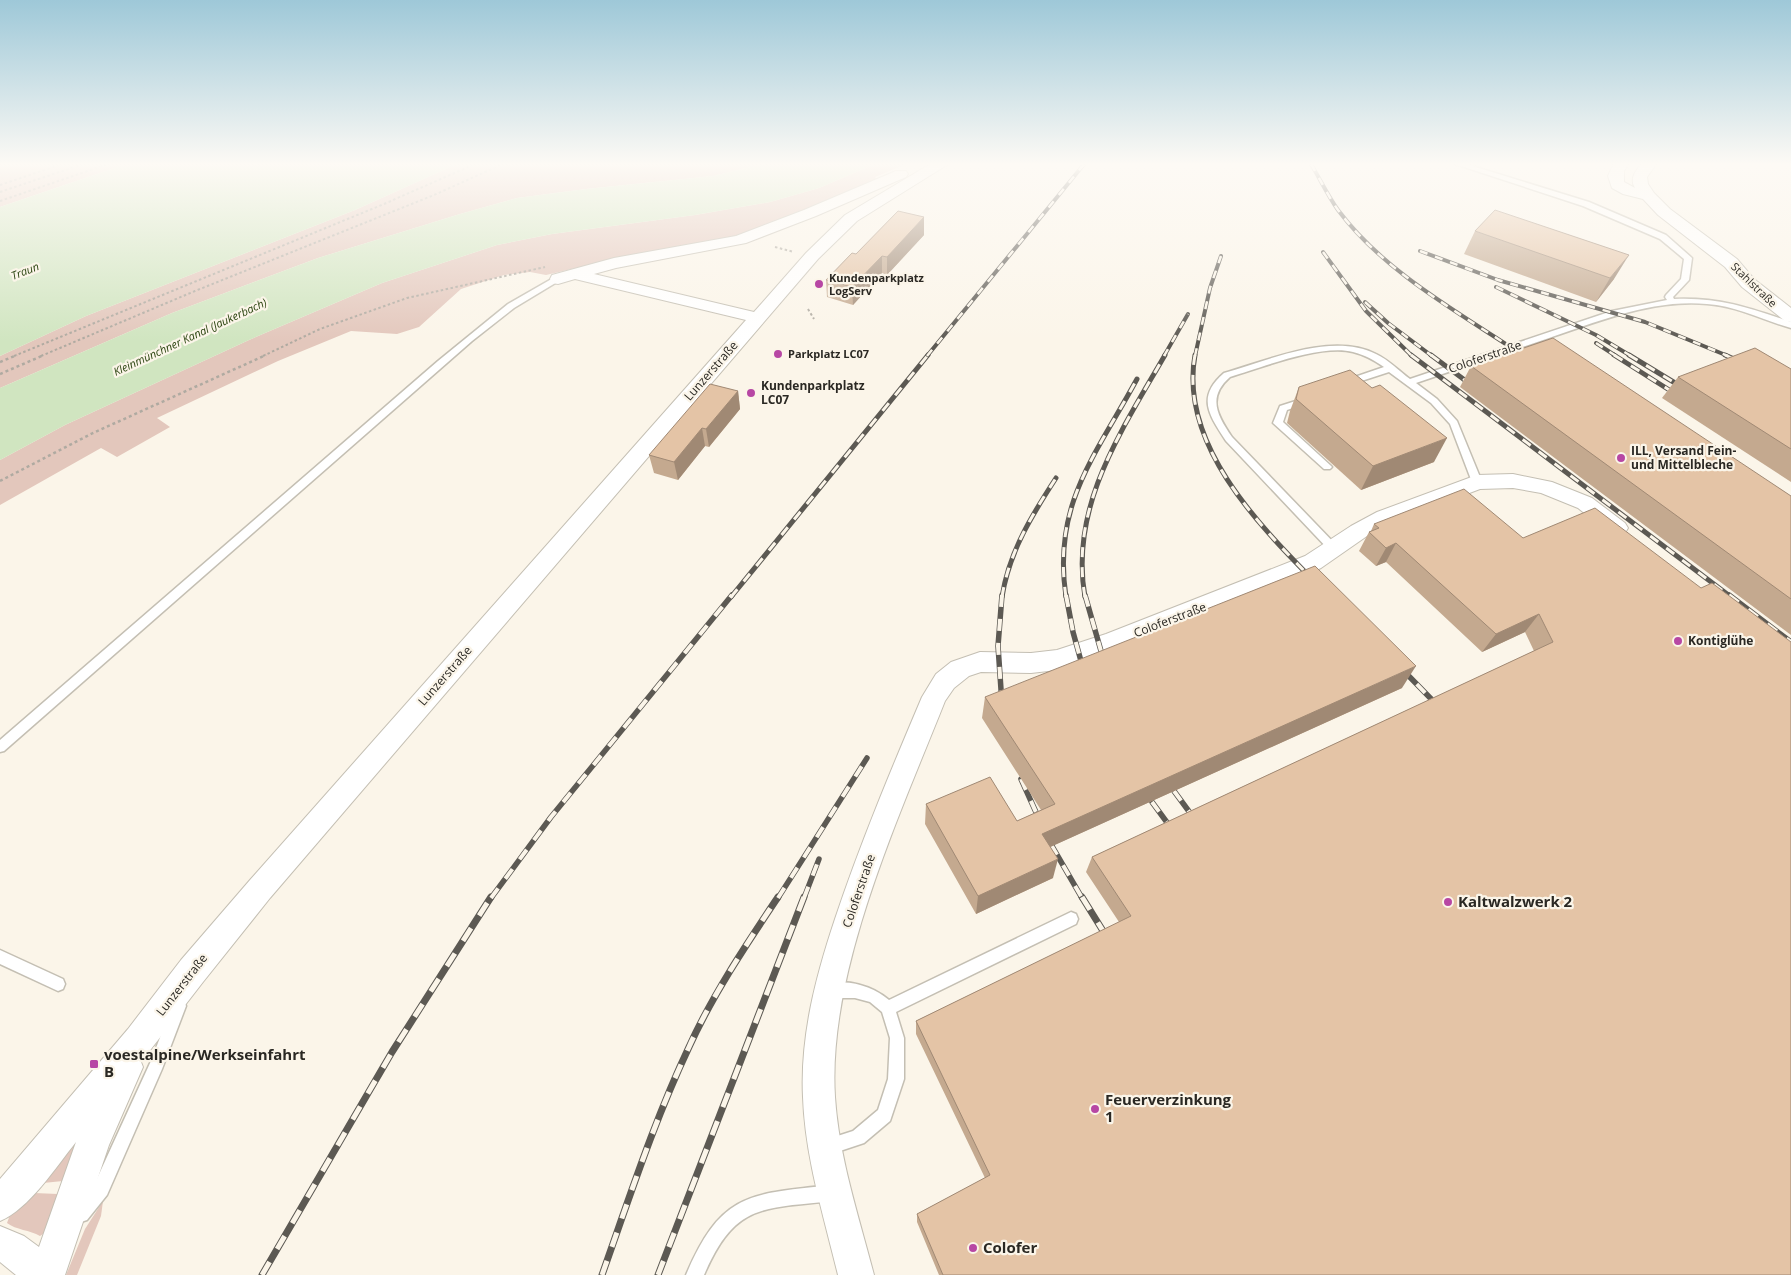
<svg xmlns="http://www.w3.org/2000/svg" width="1791" height="1275" viewBox="0 0 1791 1275" font-family="'Open Sans',sans-serif">
<style>
.green{fill:#e3c7bc}
.water{fill:#d0e5c0}
.lines{fill:none;stroke-linecap:round;stroke-linejoin:round}
.service-casing{stroke:#c4bfb3;stroke-width:3}
.minor-casing{stroke:#c4bfb3;stroke-width:2}
.path-far1{stroke:#afaaa1;stroke-width:2;stroke-dasharray:2.5 2.5;stroke-linecap:butt}
.path{stroke:#afaaa1;stroke-width:2.5;stroke-dasharray:3 3;stroke-linecap:butt}
.service{fill:#fff;fill-rule:evenodd}
.minor{fill:#fff;fill-rule:evenodd}
.rail-far3-casing{stroke:#5c5953;stroke-width:4}
.rail-far2-casing{stroke:#5c5953;stroke-width:5}
.rail-far1-casing{stroke:#5c5953;stroke-width:5.5}
.rail-casing{stroke:#5c5953;stroke-width:7}
.rail-far3{stroke:#fbf5e9;stroke-width:2.5;stroke-dasharray:8;stroke-linecap:butt}
.rail-far2{stroke:#fbf5e9;stroke-width:3;stroke-dasharray:10;stroke-linecap:butt}
.rail-far1{stroke:#fbf5e9;stroke-width:4;stroke-dasharray:12;stroke-linecap:butt}
.rail{stroke:#fbf5e9;stroke-width:5;stroke-dasharray:15;stroke-linecap:butt}
.wall{fill:#c4a98f}
.shaded-wall{fill:#a08974}
.building{fill:#e4c4a6;stroke:#a08974}
.poi-dot{fill:#b747a4;stroke:#fbf5e9;stroke-width:2}
.labels{text-anchor:middle;stroke-width:4.5;stroke-linejoin:round;paint-order:stroke}
.far-water-label{font-size:11px;font-style:italic;fill:#2c4511;stroke:#fbf5e9}
.far-poi-label{font-size:11px;font-weight:bold;fill:#2a2823;stroke:#fbf5e9;text-anchor:start}
.far-street-label{font-size:11px;fill:#2a2823;stroke:#fbf5e9}
.street-label{font-size:12px;fill:#2a2823;stroke:#fbf5e9}
.poi-label{font-size:12px;font-weight:bold;fill:#2a2823;stroke:#fbf5e9;text-anchor:start}
.near-poi-label{font-size:15px;font-weight:bold;fill:#2a2823;stroke:#fbf5e9;text-anchor:start}
</style>
<rect width="100%" height="100%" fill="#fbf5e9"/>
<g class="green">
<path d="M0 163H129L0 207Z"/>
<path d="M459 163H767L713 176 586 189 517 198 460 214 318 258 172 313 0 388V356L86 316 355 210Z"/>
<path d="M877 163H909L875 177 877 180 772 224 728 238 623 257 546 275 530 272 504 275 461 289 419 327 397 334 351 331 278 361 157 418 170 427 117 457 101 448 0 505V460L65 425 249 340 382 283 497 245 552 234 695 215 770 202 819 188Z"/>
<path d="M78 1136 63 1181 43 1183Z"/>
<path d="M34 1193 58 1194 46 1232 40 1236C30 1230 16 1230 7 1223L10 1215Z"/>
<path d="M103 1201 101 1216 77 1275H66L85 1229Z"/>
</g>
<g class="water">
<path d="M129 163H459L355 210 86 316 0 356V207Z"/>
<path d="M767 163H877L819 188 770 202 695 215 552 234 497 245 382 283 249 340 65 425 0 460V388L172 313 318 258 460 214 517 198 586 189 713 176Z"/>
</g>
<g class="lines">
<defs>
<g id="service">
<path d="M1452 163H1463L1589 202 1666 235 1692 258 1689 280 1673 297 1674 299C1719 297 1750 308 1791 322V328C1762 320 1737 306 1707 304 1652 299 1600 321 1549 338 1505 353 1460 368 1416 383L1437 399 1457 421 1482 482 1477 485 1472 482 1450 424 1431 403 1389 372 1349 385H1343V381L1384 367C1374 360 1365 355 1353 352 1321 344 1263 367 1230 377 1207 397 1217 415 1232 437L1339 548 1334 552 1330 551 1226 441C1209 415 1196 397 1224 373 1269 360 1332 332 1376 354 1389 360 1399 371 1410 379L1612 311 1667 300 1665 297 1666 295 1681 279 1684 259 1660 239 1583 206Z"/>
<path d="M555 277 562 279 514 308 472 341 4 751 0 752V740L438 361 508 304Z"/>
<path d="M1305 398 1308 399V403L1287 410 1283 422 1330 465 1332 467 1330 469H1324L1273 423 1280 406Z"/>
<path d="M1071 912 1076 914 1078 919 1076 924 896 1012 904 1038V1079L890 1121 864 1143 828 1155 822 1153 820 1147 822 1141 853 1131 878 1110 888 1079 890 1038 882 1012 870 1002 855 998H830L825 996 823 991 825 986C845 977 873 986 889 1000Z"/>
<path d="M0 950 63 979 65 984 63 989 58 991 0 964Z"/>
<path d="M179 999 184 1001 186 1006 162 1069 107 1195 87 1220 81 1222 75 1220 73 1214 75 1208 95 1183 151 1061 174 1001Z"/>
<path d="M832 1185 838 1187 840 1193 838 1199 832 1201C762 1209 735 1203 704 1275H686C721 1192 750 1194 832 1185Z"/>
</g>
<g id="minor">
<path d="M932 163H950L857 221 818 259 270 898 203 982 141 1062 143 1067 109 1145 65 1275H16L0 1262V1226L24 1236 39 1247 76 1142C56 1167 29 1209 0 1221V1179L128 1029 181 960 250 880 746 320 575 279 558 284 552 283 550 279 552 275 614 258 736 236 804 210 896 171H906L908 174 906 177 816 216 746 243 616 268 594 274 754 312 806 253 845 215Z"/>
<path d="M1614 163H1629L1624 171V182L1635 188C1629 178 1636 171 1642 163H1657L1647 177 1648 184 1654 193 1670 209 1737 259 1754 279 1791 308V322L1785 321 1742 287 1725 267 1658 215 1643 199 1623 194 1612 188 1608 176Z"/>
<path d="M1513 474 1552 482 1592 498 1625 523 1628 528 1625 533 1617 536 1609 533 1578 508 1541 493 1513 488 1480 489 1393 522 1367 536 1321 568 1292 581 1122 648 1057 670 1031 673 981 672 969 676 954 688 945 701C899 817 827 972 835 1097 839 1158 859 1217 874 1275H838C824 1217 805 1157 803 1097 800 1036 816 976 835 919 860 844 891 770 922 697L936 674 951 662 980 652 1031 653 1057 650 1106 634 1305 556 1351 526 1377 512 1477 475Z"/>
</g>
</defs>
<use href="#service" class="service-casing"/>
<use href="#minor" class="minor-casing"/>
<g class="path-far1">
<path d="M0 185 65 163"/>
<path d="M0 192 86 163"/>
<path d="M0 201 111 163"/>
<path d="M775 247 794 252"/>
<path d="M808 309 814 319"/>
<path d="M14 356 384 204 477 163"/>
<path d="M41 356 195 291 434 195 505 163"/>
<path d="M263 356 320 329 407 298 545 267"/>
</g>
<g class="path">
<path d="M0 362 17 355"/>
<path d="M0 374 44 355"/>
<path d="M0 481 93 433 266 355"/>
</g>
<use href="#service" class="service"/>
<use href="#minor" class="minor"/>
<defs>
<g id="rail-far3">
<path d="M1311 164C1320 179 1328 196 1338 210 1385 273 1460 313 1524 356"/>
<path d="M1420 251 1498 280 1645 322 1728 356"/>
<path d="M1323 252 1366 311 1412 356"/>
<path d="M1496 287 1596 335 1631 356"/>
<path d="M1365 302 1388 323 1432 356"/>
<path d="M1596 343 1616 356"/>
<path d="M927 356 1085 163"/>
<path d="M1164 356 1188 314"/>
<path d="M1195 356 1210 288 1221 256"/>
</g>
<g id="rail-far2">
<path d="M1195 355C1179 443 1257 523 1313 580"/>
<path d="M1411 355 1731 597"/>
<path d="M1431 355 1470 384"/>
<path d="M1522 355 1527 358"/>
<path d="M1614 355 1674 393"/>
<path d="M1629 355 1685 389"/>
<path d="M1725 355 1743 363"/>
<path d="M731 597 928 355"/>
<path d="M1002 597C1009 552 1032 515 1056 478"/>
<path d="M1066 597C1052 504 1096 455 1137 379"/>
<path d="M1085 597C1069 506 1122 430 1165 355"/>
</g>
<g id="rail-far1">
<path d="M1002 595 998 646 1002 704"/>
<path d="M1066 595 1073 632 1084 672"/>
<path d="M1085 595 1105 665"/>
<path d="M1729 595 1791 642"/>
<path d="M1400 667 1439 707"/>
<path d="M1021 779 1049 841 1082 898"/>
<path d="M1174 791 1196 821"/>
<path d="M1152 802 1174 832"/>
<path d="M491 898 551 817 732 595"/>
<path d="M778 898 867 758"/>
<path d="M804 898 819 859"/>
</g>
<g id="rail">
<path d="M1082 897 1108 939"/>
<path d="M262 1275 392 1052 491 897"/>
<path d="M602 1275C629 1199 654 1121 689 1047 713 994 746 945 778 897"/>
<path d="M658 1275 804 897"/>
</g>
</defs>
<use href="#rail-far3" class="rail-far3-casing"/>
<use href="#rail-far2" class="rail-far2-casing"/>
<use href="#rail-far1" class="rail-far1-casing"/>
<use href="#rail" class="rail-casing"/>
<use href="#rail-far3" class="rail-far3"/>
<use href="#rail-far2" class="rail-far2"/>
<use href="#rail-far1" class="rail-far1"/>
<use href="#rail" class="rail"/>
</g>
<g class="wall">
<path d="M924 217V235L887 275 882 273 853 305 827 297 826 280 856 254Z"/>
<path d="M1475 231 1614 279 1596 302 1464 254Z"/>
<path d="M1471 366 1791 496V635L1460 387Z"/>
<path d="M1791 369V482L1662 398 1678 377Z"/>
<path d="M1299 387 1434 462 1361 490 1287 423 1290 411Z"/>
<path d="M738 391 740 409 709 447 705 446 678 480 654 473 649 455Z"/>
<path d="M1374 524 1523 538 1791 1275H939L917 1222V1214L985 1178 916 1034V1021L1119 922 1086 872 1092 857 1534 651 1525 632 1482 652 1386 562 1376 566 1359 551 1369 532 1371 531Z"/>
<path d="M1402 688 1050 847 1053 878 976 914 925 824 926 804 1017 821 1041 810 982 718 985 697Z"/>
</g>
<g class="shaded-wall">
<path d="M924 217V235L887 275V257Z"/>
<path d="M1629 255 1614 279 1596 302 1610 278Z"/>
<path d="M882 256V273L853 305 852 287Z"/>
<path d="M738 391 740 409 709 447 706 429Z"/>
<path d="M702 428 705 446 678 480 674 462Z"/>
<path d="M1447 438 1434 462 1361 490 1373 466Z"/>
<path d="M1396 543 1386 562 1376 566 1386 548Z"/>
<path d="M1539 614 1525 632 1482 652 1496 634Z"/>
<path d="M1416 666 1402 688 1037 853 1042 834Z"/>
<path d="M1058 859 1053 878 976 914 978 896Z"/>
</g>
<g class="building">
<path d="M1495 210 1629 255 1610 278 1475 231Z"/>
<path d="M898 211 924 217 887 257 882 256 852 287 826 280 852 253 856 254Z"/>
<path d="M1553 338 1791 496V599L1471 366Z"/>
<path d="M1755 348 1791 369V449L1678 377Z"/>
<path d="M1350 370 1372 388 1380 385 1447 438 1373 466 1296 399 1299 387Z"/>
<path d="M710 384 738 391 706 429 702 428 674 462 649 455Z"/>
<path d="M1464 489 1523 538 1595 508 1701 588 1712 583 1791 642V1275H943L917 1214 990 1175 916 1021 1131 916 1092 857 1553 642 1539 614 1496 634 1396 543 1386 548 1369 532 1379 528 1374 524Z"/>
<path d="M1315 566 1416 666 1042 834 1058 859 978 896 926 804 990 777 1017 821 1055 804 985 697Z"/>
</g>
<linearGradient id="sky" x2="0" y2="1"><stop stop-color="#9ec8d8"/><stop offset="0.48" stop-color="#fdfaf5"/><stop offset="1" stop-color="#fdfaf5" stop-opacity="0"/></linearGradient>
<rect width="1791" height="342" fill="url(#sky)"/>
<g class="poi-dot">
<circle cx="819" cy="284" r="5"/>
<circle cx="778" cy="354" r="5"/>
<circle cx="751" cy="393" r="5"/>
<circle cx="1621" cy="458" r="5"/>
<circle cx="1678" cy="641" r="5"/>
<circle cx="1448" cy="902" r="5"/>
<rect x="89" y="1059" width="10" height="10" rx="2.5"/>
<circle cx="1095" cy="1109" r="5"/>
<circle cx="973" cy="1248" r="5"/>
</g>
<g class="labels">
<g class="far-water-label">
<text transform="translate(25 271) rotate(-21)" y="4">Traun</text>
<text transform="translate(190 337) rotate(-25)" y="4">Kleinmünchner Kanal (Jaukerbach)</text>
</g>
<g class="far-poi-label">
<text x="829" y="282">Kundenparkplatz<tspan x="829" dy="13">LogServ</tspan></text>
<text x="788" y="358">Parkplatz LC07</text>
</g>
<g class="far-street-label">
<text transform="translate(1754 285) rotate(44)" y="4">Stahlstraße</text>
</g>
<g class="street-label">
<text transform="translate(1485 357) rotate(-19)" y="4">Coloferstraße</text>
<text transform="translate(711 371) rotate(-49)" y="4">Lunzerstraße</text>
<text transform="translate(1170 620) rotate(-21)" y="4">Coloferstraße</text>
<text transform="translate(445 676) rotate(-49)" y="4">Lunzerstraße</text>
<text transform="translate(859 891) rotate(-71)" y="4">Coloferstraße</text>
<text transform="translate(182 985) rotate(-52)" y="4">Lunzerstraße</text>
</g>
<g class="poi-label">
<text x="761" y="390">Kundenparkplatz<tspan x="761" dy="14">LC07</tspan></text>
<text x="1631" y="455">ILL, Versand Fein-<tspan x="1631" dy="14">und Mittelbleche</tspan></text>
<text x="1688" y="645">Kontiglühe</text>
</g>
<g class="near-poi-label">
<text x="1458" y="907">Kaltwalzwerk 2</text>
<text x="104" y="1060">voestalpine/Werkseinfahrt<tspan x="104" dy="17">B</tspan></text>
<text x="1105" y="1105">Feuerverzinkung<tspan x="1105" dy="17">1</tspan></text>
<text x="983" y="1253">Colofer</text>
</g>
</g>
</svg>
